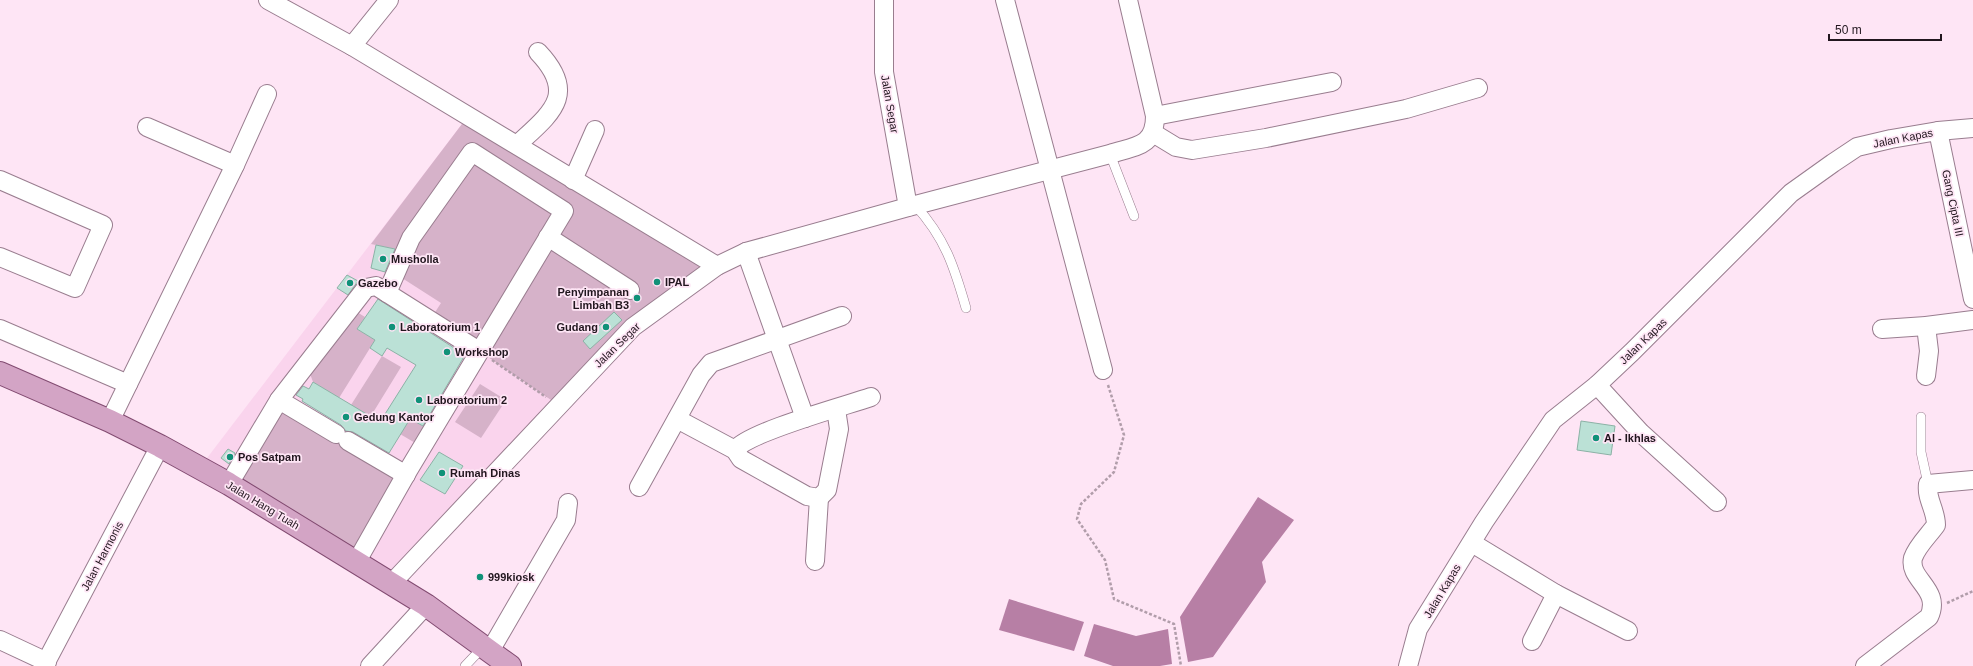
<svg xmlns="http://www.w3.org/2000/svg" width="1973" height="666" viewBox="0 0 1973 666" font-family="Helvetica,sans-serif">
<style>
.built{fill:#fad4ed}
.green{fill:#d6b2c9}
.water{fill:#b77fa5}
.building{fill:#bbe1d6;stroke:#8cb2a6}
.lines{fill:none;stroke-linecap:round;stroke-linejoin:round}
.service-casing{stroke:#997d8f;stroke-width:10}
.minor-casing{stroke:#997d8f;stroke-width:20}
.primary-casing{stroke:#824b71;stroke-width:24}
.path{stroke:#b19daa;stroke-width:2.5;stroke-dasharray:3 2;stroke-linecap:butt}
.service{stroke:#fff;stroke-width:9}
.minor{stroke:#fff;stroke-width:18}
.primary{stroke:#d3a4c5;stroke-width:22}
.poi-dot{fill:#109178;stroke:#fee5f5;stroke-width:1.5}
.labels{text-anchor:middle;stroke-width:3.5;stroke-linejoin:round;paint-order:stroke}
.street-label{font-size:11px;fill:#21161e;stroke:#fee5f5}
.poi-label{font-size:11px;font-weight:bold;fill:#21161e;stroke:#fee5f5;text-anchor:start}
</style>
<rect width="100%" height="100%" fill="#fee5f5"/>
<path class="built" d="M465 120 631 324 392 576 204 462Z"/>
<g class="green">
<path d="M465 120 710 266 554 402 479 351 430 320 441 303 402 278 405 251 371 244Z"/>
<path d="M352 309 365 317 357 329 375 340 339 398 313 382 308 368Z"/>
<path d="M382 356 401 367 374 411 397 425 394 430 351 405Z"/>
<path d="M480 384 506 400 481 438 455 422Z"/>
<path d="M279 400 345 446 406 475 360 557 232 479Z"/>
<path d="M410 419 426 428 417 444 400 434Z"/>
</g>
<g class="water">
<path d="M1258 497 1294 520 1262 562 1266 582 1213 657 1188 662 1180 617Z"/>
<path d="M1009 599 1084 622 1074 651 999 630Z"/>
<path d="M1094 624 1136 636 1168 629 1172 664 1160 666H1113L1084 656Z"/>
</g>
<g class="building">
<path d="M376 245 395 249 385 272 371 268Z"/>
<path d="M347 275 358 281 348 295 337 288Z"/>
<path d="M378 299 465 355 423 426 410 419 389 453 353 432 346 431 341 425 302 401 303 399 296 395 303 386 309 389 313 382 380 422 416 365 387 348 382 356 370 348 375 340 357 329Z"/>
<path d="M614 312 622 320 590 349 583 341Z"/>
<path d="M1581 421 1615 426 1611 455 1577 450Z"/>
<path d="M228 449 235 453 229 464 221 458Z"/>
<path d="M439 452 463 466 445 494 420 480Z"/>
</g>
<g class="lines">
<defs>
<g id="service">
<path d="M1110 154 1134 216"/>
<path d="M915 205C945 238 954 266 966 308"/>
<path d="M1921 417V452L1928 484"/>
<path d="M465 666 483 647"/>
</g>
<g id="minor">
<path d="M268 0 352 46 717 266"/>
<path d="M884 0V72L908 207"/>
<path d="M1005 0 1103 370"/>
<path d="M352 46 389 0"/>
<path d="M1155 116 1332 82"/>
<path d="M147 127 235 165"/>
<path d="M1938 131 1973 299"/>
<path d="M1153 133 1176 147 1192 150 1266 138 1406 109 1478 88"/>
<path d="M517 145C550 114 579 95 538 52"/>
<path d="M0 180 103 225 75 288 0 257"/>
<path d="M573 180 595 130"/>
<path d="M548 237 630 290"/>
<path d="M746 252 805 418"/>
<path d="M1926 326 1929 351 1926 376"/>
<path d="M0 329 128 384"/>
<path d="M1882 329 1926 326 1973 320"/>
<path d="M1597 385 1641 433 1717 502"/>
<path d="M279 400 336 434"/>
<path d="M677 419 735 450 741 459 807 496 819 498 827 490 839 429 836 409"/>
<path d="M110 421 235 165 267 94"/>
<path d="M348 441 406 475"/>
<path d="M735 450C748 432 845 406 871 397"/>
<path d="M229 484 279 400 366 288 376 286 479 351"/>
<path d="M639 487 701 375 711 363 842 316"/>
<path d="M1472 543 1556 594 1532 641"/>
<path d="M357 561 409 469 564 211 472 152 411 238 387 293"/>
<path d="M815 561 819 498"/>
<path d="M392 583 633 327 717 266 746 252 908 207 1110 154C1135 146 1155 147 1155 116L1128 0"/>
<path d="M1556 594 1628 631"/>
<path d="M0 640 47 662"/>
<path d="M490 651 566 520 568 503"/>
<path d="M44 666 160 446"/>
<path d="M370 666 426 605"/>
<path d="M1408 666 1418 629 1484 522 1553 420 1597 385 1632 352 1791 193 1833 163 1857 147 1891 139 1938 131 1973 128"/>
<path d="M1865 666 1929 617C1942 589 1908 580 1913 558 1917 546 1929 535 1936 525 1936 510 1926 499 1928 484L1973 480"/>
</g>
<path id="primary" d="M0 373 110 421 160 446 229 484 426 605 510 666"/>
</defs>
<use href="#service" class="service-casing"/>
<use href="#minor" class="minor-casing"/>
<use href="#primary" class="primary-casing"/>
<g class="path">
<path d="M492 360 546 397"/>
<path d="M1108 385 1124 435 1114 472 1081 504 1077 519 1105 560 1114 599 1174 624 1181 666"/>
<path d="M1947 603 1973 591"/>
</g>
<use href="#service" class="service"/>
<use href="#minor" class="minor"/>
<use href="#primary" class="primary"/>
</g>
<g class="poi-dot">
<circle cx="383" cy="259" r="4"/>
<circle cx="657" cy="282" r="4"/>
<circle cx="350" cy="283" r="4"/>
<circle cx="637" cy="298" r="4"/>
<circle cx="392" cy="327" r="4"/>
<circle cx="606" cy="327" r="4"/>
<circle cx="447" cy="352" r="4"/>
<circle cx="419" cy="400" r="4"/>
<circle cx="346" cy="417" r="4"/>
<circle cx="1596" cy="438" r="4"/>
<circle cx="230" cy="457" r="4"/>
<circle cx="442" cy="473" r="4"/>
<circle cx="480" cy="577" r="4"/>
</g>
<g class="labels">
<g class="street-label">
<text transform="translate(890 104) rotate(80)" y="4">Jalan Segar</text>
<text transform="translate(1903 138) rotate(-11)" y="4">Jalan Kapas</text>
<text transform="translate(1953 203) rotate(78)" y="4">Gang Cipta III</text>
<text transform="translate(1643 341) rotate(-44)" y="4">Jalan Kapas</text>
<text transform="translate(617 345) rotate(-44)" y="4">Jalan Segar</text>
<text transform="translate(263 505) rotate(31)" y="4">Jalan Hang Tuah</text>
<text transform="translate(102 556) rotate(-62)" y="4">Jalan Harmonis</text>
<text transform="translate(1442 591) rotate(-59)" y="4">Jalan Kapas</text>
</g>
<g class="poi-label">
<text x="391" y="263">Musholla</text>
<text x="665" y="286">IPAL</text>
<text x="358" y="287">Gazebo</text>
<text x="629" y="296" text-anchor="end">Penyimpanan<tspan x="629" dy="13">Limbah B3</tspan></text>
<text x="400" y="331">Laboratorium 1</text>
<text x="598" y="331" text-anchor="end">Gudang</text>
<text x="455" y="356">Workshop</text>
<text x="427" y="404">Laboratorium 2</text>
<text x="354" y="421">Gedung Kantor</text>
<text x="1604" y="442">Al - Ikhlas</text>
<text x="238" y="461">Pos Satpam</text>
<text x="450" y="477">Rumah Dinas</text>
<text x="488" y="581">999kiosk</text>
</g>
</g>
<path d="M1829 34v6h112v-6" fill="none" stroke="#21161e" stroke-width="2"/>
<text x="1835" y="34" font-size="12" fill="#21161e" stroke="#fee5f5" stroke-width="3" paint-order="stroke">50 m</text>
</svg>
